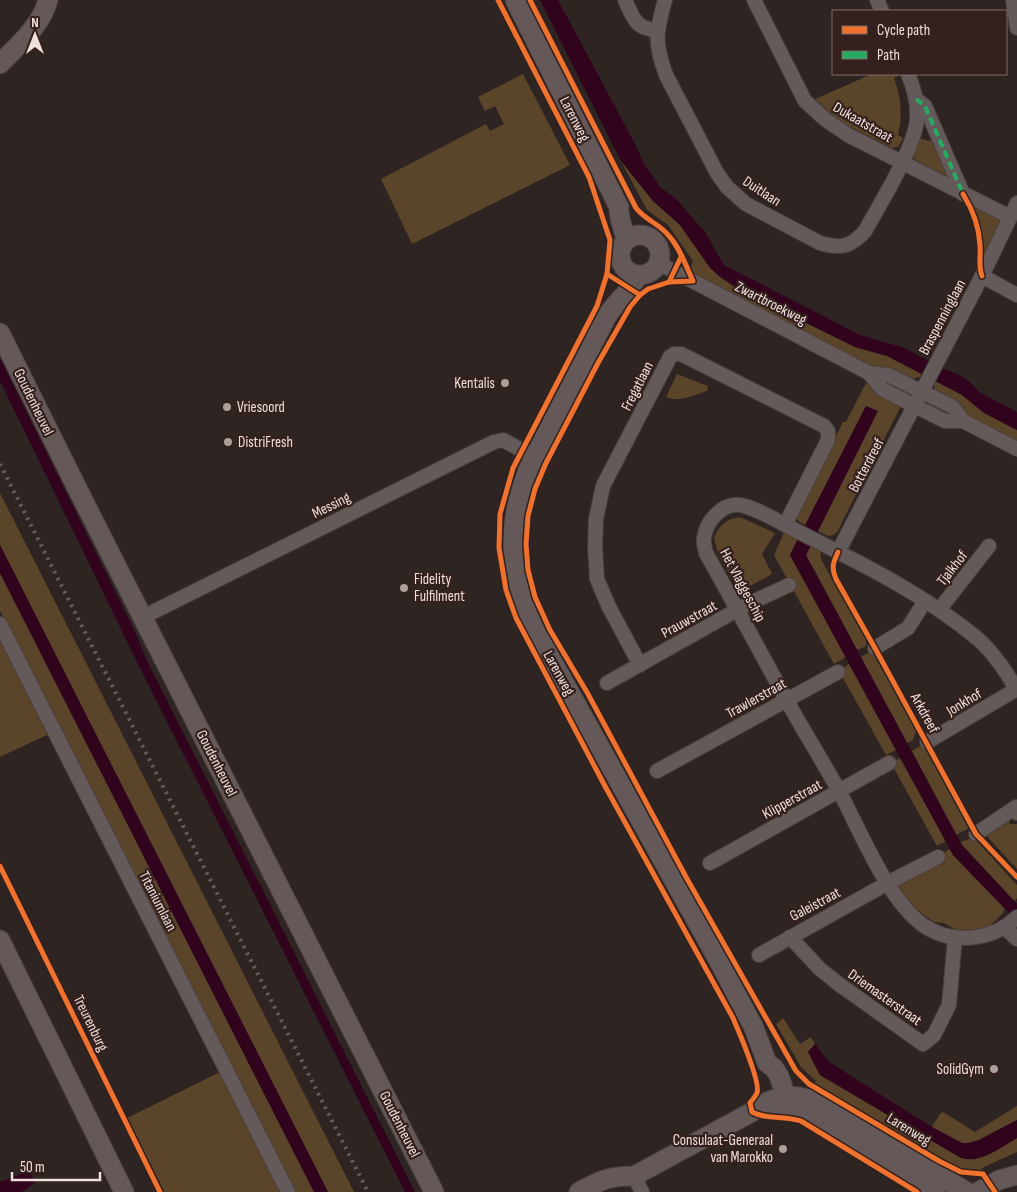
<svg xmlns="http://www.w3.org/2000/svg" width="1017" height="1192" viewBox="0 0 1017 1192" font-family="'Sofia Sans Condensed',sans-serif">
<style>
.green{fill:#5a452a}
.water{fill:#32031d}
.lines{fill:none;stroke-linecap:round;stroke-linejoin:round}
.street-casing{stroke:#49403e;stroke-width:16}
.secondary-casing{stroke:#49403e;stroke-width:21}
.street{stroke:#645a59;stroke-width:14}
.secondary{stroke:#645858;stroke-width:19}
.rail{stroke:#655d5b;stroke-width:4;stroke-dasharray:2.5 5;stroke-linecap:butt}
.quiet{stroke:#26ab63;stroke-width:4;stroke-dasharray:8 4;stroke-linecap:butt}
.cycleway-casing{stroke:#34201c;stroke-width:8}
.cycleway{stroke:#ef722f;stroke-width:5}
.poi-dot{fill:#ab9e9c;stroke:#34201c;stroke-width:2}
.labels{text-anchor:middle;stroke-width:4.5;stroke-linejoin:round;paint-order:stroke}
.street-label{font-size:15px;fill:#efe0dd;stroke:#34201c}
.poi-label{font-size:15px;fill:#efe0dd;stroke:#34201c;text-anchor:end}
</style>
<rect width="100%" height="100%" fill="#2e2422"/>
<g class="green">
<path d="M523 74 570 165 412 244 381 179 486 124 490 131 504 124 495 106 485 111 478 97Z"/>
<path d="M872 74H899L900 75 894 78C901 98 903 114 898 135L903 138 898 147 892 148 839 121 815 99Z"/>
<path d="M919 138 929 141 936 140 952 180 914 159 913 153Z"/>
<path d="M621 161 653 201 680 225 692 242 738 289 855 347 887 356 921 374 920 377 911 379 870 366 689 271 693 261 668 225 647 210Z"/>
<path d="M976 206 1002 222 987 255 982 252 981 230 974 208Z"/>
<path d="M677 374 708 386 707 391C694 395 679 403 666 397Z"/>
<path d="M934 380 962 395 984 413 1017 430V443L969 417 952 399 936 391 933 384Z"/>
<path d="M866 383 903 402 837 532C830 539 826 535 818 531L877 411 866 406 805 525 798 521 796 515 843 422H846Z"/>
<path d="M0 493 354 1192H328L0 545Z"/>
<path d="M740 517 775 533 762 554 772 574 739 592 718 554 714 538C719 525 726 519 740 517Z"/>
<path d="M786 528 800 534 790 555 846 657 834 664 774 555Z"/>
<path d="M813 541 820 550 821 559 866 640V646L857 650 806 555Z"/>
<path d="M0 573 314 1192H294L0 611Z"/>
<path d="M0 639 49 734 0 757Z"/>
<path d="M872 651 916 731 913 740 907 743 861 657Z"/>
<path d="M849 664 896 750 886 755 839 671Z"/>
<path d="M923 744 969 828 956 835 912 751Z"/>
<path d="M900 758 946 841 937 846 891 763Z"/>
<path d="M1008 818 1010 824H1017V869L983 832Z"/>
<path d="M969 839 976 840 1017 885V898L1014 901 962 845 961 842Z"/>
<path d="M950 849 953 855 1005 909 1003 911 1004 912 987 929 956 930 944 923 934 922 912 906 905 897 896 882 897 880Z"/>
<path d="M783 1018 800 1044 811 1037 815 1044 808 1052 820 1075 961 1158 984 1156 1017 1138V1152L982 1168 983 1171 963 1169 935 1157 814 1084 816 1081 801 1067 776 1024Z"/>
<path d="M220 1072 281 1192H163L127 1118Z"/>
<path d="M1017 1106V1120L979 1140 968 1143H962L932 1127 940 1114 943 1112 975 1132Z"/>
</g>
<g class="water">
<path d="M540 0H558L636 146 643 162 660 187 675 198 705 232 724 265 860 335 905 348 941 368 960 375 971 383 979 392 1017 412V430L984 413 962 395 903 364 887 356 855 347 738 289 720 277 710 268 680 225 653 201 621 161Z"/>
<path d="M0 358 134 630 148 663 415 1192H405L143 674 0 381Z"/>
<path d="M866 406 878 411 806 555 962 845 1017 904V921L953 855 790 555Z"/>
<path d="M0 545 328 1192H314L0 573Z"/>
<path d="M815 1044 829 1062 932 1127 962 1143H968L979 1140 1017 1120V1138C1000 1148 980 1164 961 1158L820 1075 808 1052Z"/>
<path d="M30 1171 35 1183 21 1192H0V1182Z"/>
</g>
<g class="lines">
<defs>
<g id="street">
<path d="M625 0C633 17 635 29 657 30"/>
<path d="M665 0C656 32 654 43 666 75L717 173 727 187 746 204 820 243C841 249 851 247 865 231 881 202 914 150 917 119 918 103 914 88 908 74"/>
<path d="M754 0 805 101 826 120 848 135 1010 217"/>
<path d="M877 0 882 11"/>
<path d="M1013 0 1017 28"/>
<path d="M916 99 925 106 963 194"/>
<path d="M658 263 869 373 888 375 953 407 963 421 1017 449"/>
<path d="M982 276 1017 295"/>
<path d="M869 373 882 389 915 406 945 421H963"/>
<path d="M838 552 982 276 1017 203"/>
<path d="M939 610 989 546"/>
<path d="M143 617 494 442 503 440 534 457"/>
<path d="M0 624 288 1192"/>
<path d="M875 648 908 628 925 601"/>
<path d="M640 665 609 607 597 579 595 547 596 519 603 486 670 357 674 354H681L824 426 828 431V440L785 525"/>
<path d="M607 683 744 606 789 585"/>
<path d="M1017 690C1006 672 994 653 978 639 923 593 858 562 795 530 781 523 755 507 740 505 722 503 706 521 704 538 703 542 705 548 706 553 733 601 759 650 786 699 803 730 822 760 839 791 860 830 887 899 923 925 951 945 993 941 1017 917"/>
<path d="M927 742 1017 689"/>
<path d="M657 771 838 672"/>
<path d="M976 834 1016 807 1017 813"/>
<path d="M710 863 889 763"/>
<path d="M1004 927 1017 939"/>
<path d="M790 937 820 969 840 985 923 1044 934 1035 949 1005 955 937"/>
<path d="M759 955 895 879 938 857"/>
<path d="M634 1176 642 1192"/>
</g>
<g id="secondary">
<path d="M515 0 619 207C618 218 624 229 626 240"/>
<path d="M0 64C17 46 42 25 48 0"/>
<circle cx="640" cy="255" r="20"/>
<path d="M638 275C631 292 616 301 607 316L528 470C505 528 509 577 536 632L722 967 754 1028 767 1063 774 1068 779 1076 786 1096V1107"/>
<path d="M0 333 78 490 434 1192"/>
<path d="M0 940 124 1192"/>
<path d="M778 1108C810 1106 835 1129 860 1146 885 1162 911 1177 936 1192"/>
<path d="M579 1192C601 1180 609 1176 634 1176L752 1112C777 1091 800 1093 828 1107L967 1192"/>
<path d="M978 1192 999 1180 1017 1175"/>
</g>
</defs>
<use href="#street" class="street-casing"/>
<use href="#secondary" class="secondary-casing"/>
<use href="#street" class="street"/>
<use href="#secondary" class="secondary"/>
<path class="rail" d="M0 464 368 1192"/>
<path class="quiet" d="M916 99 925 106 963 194"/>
<defs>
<g id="cycleway">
<path d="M498 0 589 177 610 240 607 274 597 306 513 468 500 514 499 548 506 590 516 618 606 788 733 1018C739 1032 761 1082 757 1093 755 1097 752 1100 750 1103L752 1112C766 1120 784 1115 801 1121L917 1192"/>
<path d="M530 0 636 208C645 220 660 224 669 236 680 248 686 266 693 281L669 282"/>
<path d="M963 194C973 210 979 226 980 245 981 257 978 265 982 276"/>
<path d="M607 274 640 295 648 289 669 282 681 257"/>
<path d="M640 295 630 307 598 363 546 463 535 489 528 516 526 544 528 570 535 597 550 630 588 694 686 877 796 1071 809 1084 939 1161 961 1172 983 1174 995 1192"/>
<path d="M838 552C833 563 831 568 836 579L876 650 976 834 1017 877"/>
<path d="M0 866 160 1192"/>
</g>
</defs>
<use href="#cycleway" class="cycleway-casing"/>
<use href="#cycleway" class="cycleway"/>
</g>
<g class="poi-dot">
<circle cx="505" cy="383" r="5"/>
<circle cx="227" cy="407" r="5"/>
<circle cx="228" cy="442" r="5"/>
<circle cx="404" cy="588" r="5"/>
<circle cx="994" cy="1069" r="5"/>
<circle cx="783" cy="1149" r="5"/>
</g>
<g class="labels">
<g class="street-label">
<text transform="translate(575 119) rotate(63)" y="5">Larenweg</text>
<text transform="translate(863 122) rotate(30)" y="5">Dukaatstraat</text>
<text transform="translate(762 191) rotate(33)" y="5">Duitlaan</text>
<text transform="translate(771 303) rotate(27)" y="5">Zwartbroekweg</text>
<text transform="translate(942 317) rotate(-62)" y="5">Braspenninglaan</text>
<text transform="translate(637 386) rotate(-63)" y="5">Fregatlaan</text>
<text transform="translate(34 402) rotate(64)" y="5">Goudenheuvel</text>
<text transform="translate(866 465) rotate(-62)" y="5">Botterdreef</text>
<text transform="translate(331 505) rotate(-26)" y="5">Messing</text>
<text transform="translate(952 568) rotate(-52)" y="5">Tjalkhof</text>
<text transform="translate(743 585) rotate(62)" y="5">Het Vlaggeschip</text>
<text transform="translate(689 619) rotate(-29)" y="5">Prauwstraat</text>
<text transform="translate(559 673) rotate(61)" y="5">Larenweg</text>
<text transform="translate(756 698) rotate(-29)" y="5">Trawlerstraat</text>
<text transform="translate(964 702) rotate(-31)" y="5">Jonkhof</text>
<text transform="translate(925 713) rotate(61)" y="5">Arkdreef</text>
<text transform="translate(217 763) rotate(63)" y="5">Goudenheuvel</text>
<text transform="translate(792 799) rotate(-29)" y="5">Klipperstraat</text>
<text transform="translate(158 901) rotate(63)" y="5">Titaniumlaan</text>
<text transform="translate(815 904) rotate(-28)" y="5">Galeistraat</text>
<text transform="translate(885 997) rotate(35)" y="5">Driemasterstraat</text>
<text transform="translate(91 1023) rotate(64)" y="5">Treurenburg</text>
<text transform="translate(400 1124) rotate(63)" y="5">Goudenheuvel</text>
<text transform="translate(909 1129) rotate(31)" y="5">Larenweg</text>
</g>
<g class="poi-label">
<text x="495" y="388">Kentalis</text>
<text x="237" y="412" text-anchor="start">Vriesoord</text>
<text x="238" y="447" text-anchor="start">DistriFresh</text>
<text x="414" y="584" text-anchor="start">Fidelity<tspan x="414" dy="17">Fulfilment</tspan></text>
<text x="984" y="1074">SolidGym</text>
<text x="773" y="1145">Consulaat-Generaal<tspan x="773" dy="17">van Marokko</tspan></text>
</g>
</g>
<rect x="832" y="10" width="175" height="65" fill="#34201c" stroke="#7f6d69"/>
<rect x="842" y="26" width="25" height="8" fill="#ef722f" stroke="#7f6d69"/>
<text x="877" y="35" font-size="15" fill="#efe0dd">Cycle path</text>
<rect x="842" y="51" width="25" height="8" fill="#26ab63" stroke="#7f6d69"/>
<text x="877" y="60" font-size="15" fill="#efe0dd">Path</text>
<g transform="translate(35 35)" stroke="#34201c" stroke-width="4" paint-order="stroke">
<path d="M0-4L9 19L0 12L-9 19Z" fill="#efe0dd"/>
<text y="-8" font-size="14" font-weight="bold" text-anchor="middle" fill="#efe0dd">N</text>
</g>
<path d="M12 1172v8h88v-8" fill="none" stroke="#efe0dd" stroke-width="2.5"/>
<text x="20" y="1172" font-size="15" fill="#efe0dd" stroke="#34201c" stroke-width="4" paint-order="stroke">50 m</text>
</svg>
